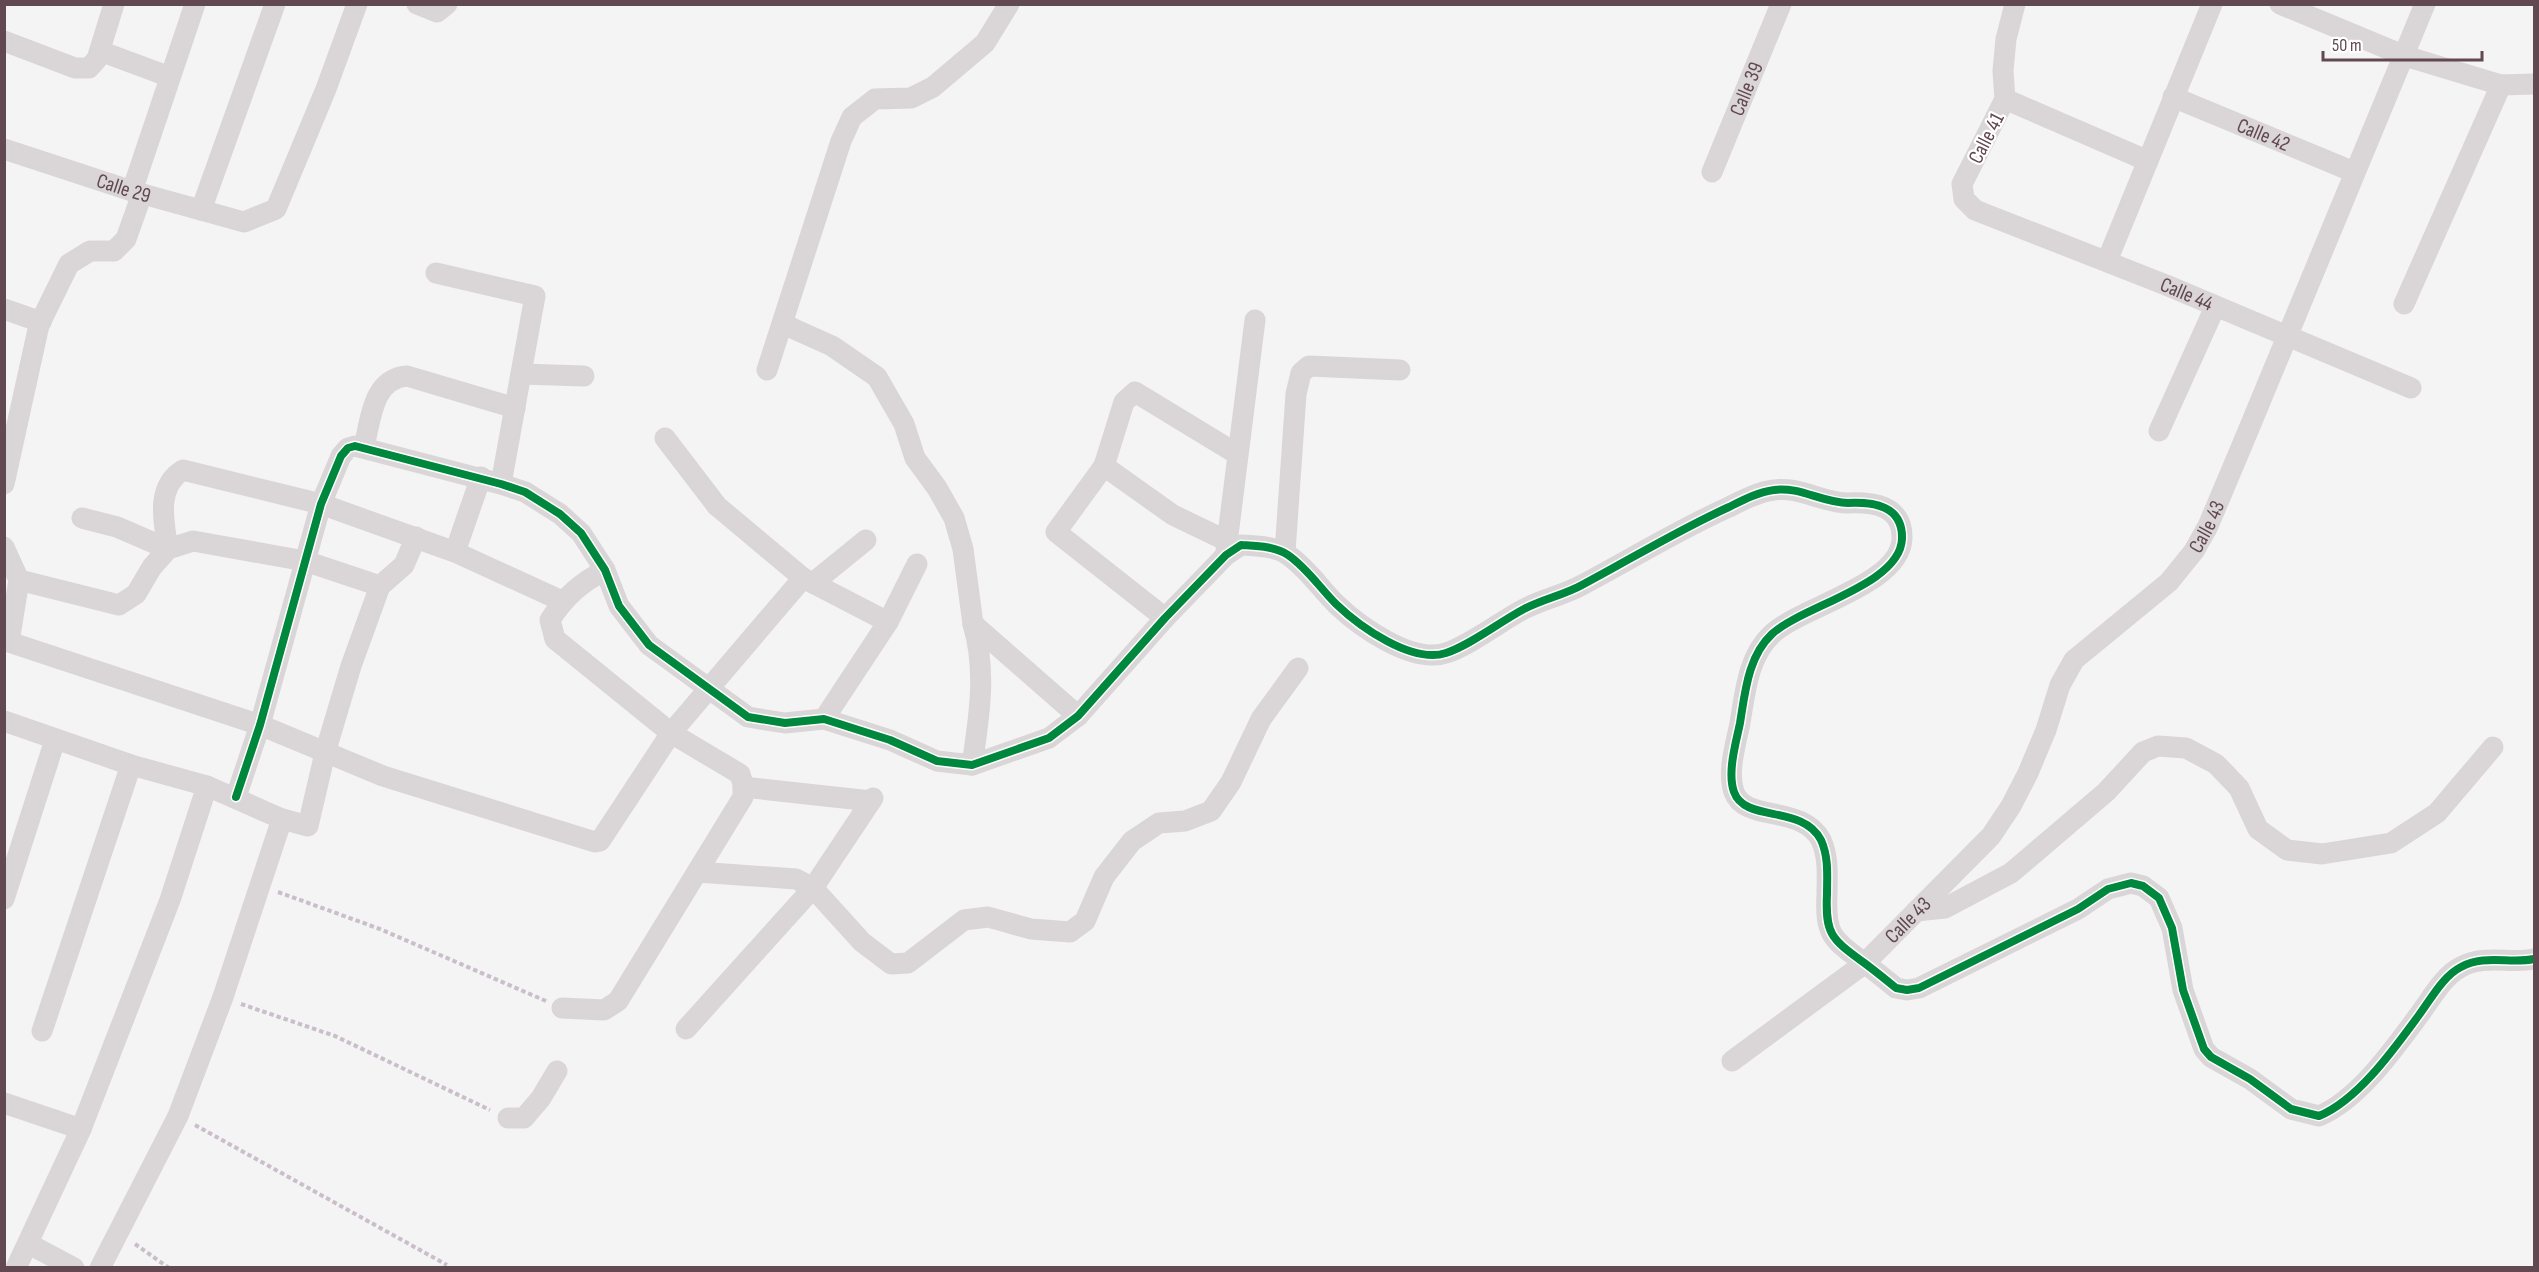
<svg xmlns="http://www.w3.org/2000/svg" width="2539" height="1272" viewBox="0 0 2539 1272" font-family="'Sofia Sans Condensed',sans-serif">
<style>
.lines{fill:none;stroke-linecap:round;stroke-linejoin:round}
.path{stroke:#cabeca;stroke-width:4;stroke-dasharray:4.5 3;stroke-linecap:butt}
.minor{stroke:#dad5d6;stroke-width:21}
.cycleway-casing{stroke:#fff;stroke-width:11}
.cycleway{stroke:#00873e;stroke-width:8}
.labels{text-anchor:middle;stroke-width:4.5;stroke-linejoin:round;paint-order:stroke}
.street-label{font-size:21px;fill:#624850;stroke:#fff}
</style>
<rect width="100%" height="100%" fill="#f4f4f4"/>
<g class="lines">
<g class="path">
<path d="M278 892 380 929 546 1001"/>
<path d="M241 1004 335 1036 490 1110"/>
<path d="M195 1125 447 1265"/>
<path d="M135 1244 169 1268"/>
</g>
<g class="minor">
<path d="M417 4 437 12 447 4"/>
<path id="s1" d="M2015 4 2006 39 2003 71 2005 99 1962 184 1964 199 1975 210 2166 285 2411 388"/>
<path d="M2280 4 2405 56 2501 85 2534 84"/>
<path d="M4 41 75 68H89L97 59 114 4"/>
<path d="M100 51 170 77"/>
<path id="s2" d="M2173 97 2354 172"/>
<path d="M2005 99 2148 161"/>
<path id="s3" d="M4 149 132 191 244 222 276 209 326 89 357 4"/>
<path id="s4" d="M1712 172 1781 4"/>
<path d="M132 191 195 4"/>
<path d="M201 210 275 4"/>
<path d="M2107 261 2212 4"/>
<path d="M436 273 535 296 501 484"/>
<path d="M2404 304 2501 85"/>
<path d="M4 309 41 322"/>
<path d="M783 324 832 346 877 377 904 424 915 458 937 488 954 518 963 549 973 624 1078 716"/>
<path d="M767 370 841 141 852 117 875 99 911 98 933 87 985 43 1009 4"/>
<path d="M522 374 584 376"/>
<path d="M2159 431 2215 307"/>
<path d="M665 438 717 506 803 578 888 622 824 719"/>
<path d="M364 447C371 419 372 379 407 376L515 408"/>
<path d="M1104 466 1056 532 1165 618"/>
<path d="M4 484 39 325 69 264 90 251H114L126 239 142 194"/>
<path d="M82 518 117 527 168 549"/>
<path d="M1225 540 1173 515 1104 466 1124 402 1135 392 1237 454"/>
<path d="M4 547 19 580 9 642 260 725 383 776 595 842 600 841 671 733 803 578"/>
<path d="M168 549C164 523 155 487 183 470L321 504 455 552 562 601"/>
<path d="M1226 551 1255 320"/>
<path d="M455 552 481 477"/>
<path d="M1285 552 1296 394 1301 373 1309 366 1400 370"/>
<path d="M19 580 119 605 136 594 152 567 168 549 193 541 305 561 380 586"/>
<path d="M813 583 866 540"/>
<path d="M888 622 917 564"/>
<path d="M4 721 131 765 207 786 282 819 308 826 325 753 351 666 380 586 404 565 416 537"/>
<path d="M972 765C979 718 987 671 973 624"/>
<path d="M743 787 871 801"/>
<path d="M236 797 260 725 321 504 341 456 348 448 355 446 501 484 525 492 560 514 581 533 605 570 619 606 649 645 748 717 785 723 824 719 890 740 937 761 972 765 1049 738 1078 716 1165 618 1226 555 1241 545C1256 546 1275 546 1288 555 1307 568 1320 588 1336 604 1360 627 1412 664 1446 653 1469 646 1501 621 1524 609 1543 599 1564 595 1582 585 1631 559 1678 530 1729 507 1743 500 1758 492 1774 490 1799 486 1823 503 1848 503 1873 502 1903 505 1902 539 1900 585 1802 606 1772 634 1748 656 1745 693 1740 723 1736 743 1727 772 1734 792 1745 823 1802 804 1821 840 1829 858 1827 876 1827 894 1825 935 1832 939 1863 962 1874 970 1885 979 1896 988L1907 990 1919 988 2078 909 2108 889 2131 883 2143 886 2159 898 2172 928 2183 990 2204 1049 2211 1057 2250 1079 2291 1109 2319 1116C2358 1100 2394 1049 2419 1015 2431 999 2443 976 2461 967 2484 954 2510 964 2534 959"/>
<path d="M697 872 796 879 813 888 862 942 891 964 908 963 964 920 988 917 1031 929 1070 932 1085 921 1104 877 1132 841 1159 823 1185 821 1211 811 1231 782 1261 719 1298 668"/>
<path d="M4 899 55 740"/>
<path d="M1916 911 1945 908 2011 873 2106 792 2143 752 2158 746 2186 748 2216 764 2239 788 2258 829 2287 850 2322 854 2391 843 2437 813 2493 747"/>
<path d="M562 1008 604 1010 618 1001 743 797V784L740 774 671 733 555 639 550 620C565 596 581 583 605 570"/>
<path d="M686 1029 813 888 873 798"/>
<path d="M42 1031 131 765"/>
<path id="s5" d="M1732 1061 1865 963 1991 836 2011 806 2028 773 2046 730 2060 685 2074 660 2169 582 2194 551 2208 526 2243 443 2425 4"/>
<path d="M4 1103 81 1129"/>
<path d="M508 1118H524L541 1098 557 1071"/>
<path d="M29 1244 74 1268"/>
<path d="M16 1268 81 1129 170 900 207 786"/>
<path d="M100 1268 178 1116 223 997 282 819"/>
</g>
<defs>
<path id="cycleway" d="M236 797 260 725 321 504 341 456 348 448 355 446 501 484 525 492 560 514 581 533 605 570 619 606 649 645 748 717 785 723 824 719 890 740 937 761 972 765 1049 738 1078 716 1165 618 1226 555 1241 545C1256 546 1275 546 1288 555 1307 568 1320 588 1336 604 1360 627 1412 664 1446 653 1469 646 1501 621 1524 609 1543 599 1564 595 1582 585 1631 559 1678 530 1729 507 1743 500 1758 492 1774 490 1799 486 1823 503 1848 503 1873 502 1903 505 1902 539 1900 585 1802 606 1772 634 1748 656 1745 693 1740 723 1736 743 1727 772 1734 792 1745 823 1802 804 1821 840 1829 858 1827 876 1827 894 1825 935 1832 939 1863 962 1874 970 1885 979 1896 988L1907 990 1919 988 2078 909 2108 889 2131 883 2143 886 2159 898 2172 928 2183 990 2204 1049 2211 1057 2250 1079 2291 1109 2319 1116C2358 1100 2394 1049 2419 1015 2431 999 2443 976 2461 967 2484 954 2510 964 2534 959"/>
</defs>
<use href="#cycleway" class="cycleway-casing"/>
<use href="#cycleway" class="cycleway"/>
</g>
<g class="labels">
<g class="street-label">
<text dy="7" stroke="none"><textPath href="#s4" startOffset="90">Calle 39</textPath></text>
<text dy="7" stroke="none"><textPath href="#s2" startOffset="98">Calle 42</textPath></text>
<text transform="translate(1986 138) rotate(-63)" y="7">Calle 41</text>
<text dy="7" stroke="none"><textPath href="#s3" startOffset="126">Calle 29</textPath></text>
<text dy="7" stroke="none"><textPath href="#s1" startOffset="450">Calle 44</textPath></text>
<text dy="7" stroke="none"><textPath href="#s5" startOffset="730">Calle 43</textPath></text>
<text dy="7" stroke="none"><textPath href="#s5" startOffset="226">Calle 43</textPath></text>
</g>
</g>
<rect width="2539" height="1272" fill="none" stroke="#624850" stroke-width="12"/>
<path d="M2323 51v9h159v-9" fill="none" stroke="#624850" stroke-width="3"/>
<text x="2332" y="51" font-size="18" fill="#624850" stroke="#ffffff" stroke-width="4.5" paint-order="stroke">50 m</text>
</svg>
